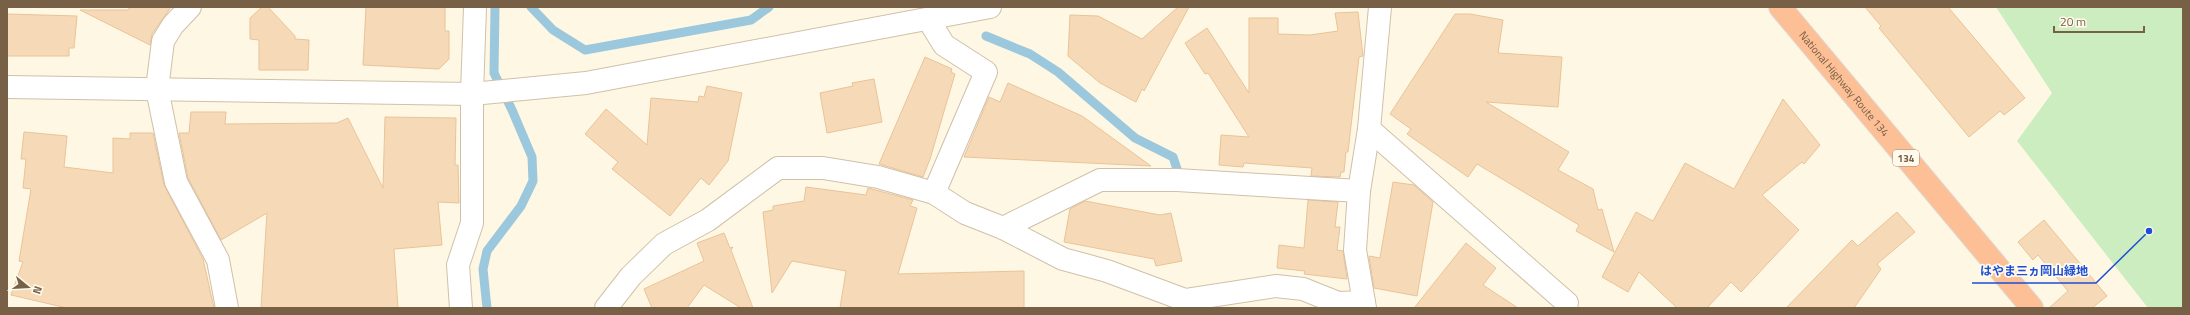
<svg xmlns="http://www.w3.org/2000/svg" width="2190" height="315" viewBox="0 0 2190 315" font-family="'Titillium Web','Noto Sans JP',sans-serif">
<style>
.green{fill:#ccedc0}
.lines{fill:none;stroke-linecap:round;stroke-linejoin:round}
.stream{stroke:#9bc8dc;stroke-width:9}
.building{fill:#f6dab8;stroke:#eac397}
.minor-casing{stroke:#d0c0a9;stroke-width:24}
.highway-casing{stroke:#dfd9d3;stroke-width:24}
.minor{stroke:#fff;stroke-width:22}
.highway{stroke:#fdbf95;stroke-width:22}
.labels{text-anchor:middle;stroke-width:3.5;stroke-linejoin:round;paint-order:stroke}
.shield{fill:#fffaeb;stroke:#a08e78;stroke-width:1}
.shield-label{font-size:10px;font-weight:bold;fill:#786047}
.street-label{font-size:11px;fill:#786047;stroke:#fffaeb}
.leader{fill:none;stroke:#1d4ed8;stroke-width:1.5}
.callout-dot{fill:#1d4ed8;stroke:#fffaeb;stroke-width:1.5}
.callout-label{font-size:12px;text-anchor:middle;font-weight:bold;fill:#1d4ed8;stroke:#fffaeb;stroke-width:3.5;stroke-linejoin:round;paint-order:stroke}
</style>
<rect width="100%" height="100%" fill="#fef7e3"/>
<path class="green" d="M1996 7H2183V308H2148L2017 141 2052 93Z"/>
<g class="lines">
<g class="stream">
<path d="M531 7 553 30 585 50 751 20 769 7"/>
<path d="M986 36 1030 54 1058 72 1135 138 1173 157 1177 169"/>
<path d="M487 308 483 269 487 251 521 206 533 181 532 157 512 110 494 73 495 7"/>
</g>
</g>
<g class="building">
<path d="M130 7H171L152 34 150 45 80 10H128Z"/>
<path d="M262 7H268L295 36V39L309 40 308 70H259V40L250 39V18Z"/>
<path d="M366 7H445V31H449V59L439 69 363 65Z"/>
<path d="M1178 7H1189L1144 91 1142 89 1136 102 1100 83 1068 56 1070 15 1098 16 1142 39Z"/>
<path d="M1865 7H1948L2025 98 2004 115 2000 111 1969 137 1879 28 1881 26Z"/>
<path d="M1358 12 1363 56 1359 57 1348 152H1346L1344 172H1341L1340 177 1311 176 1312 168 1244 163 1243 167 1219 165 1221 135 1249 137 1208 73 1205 74 1185 43 1207 28 1249 93V18H1278V34L1310 35 1338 31 1335 13Z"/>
<path d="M7 14 77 16 74 48H69V56H7Z"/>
<path d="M1455 14H1470L1503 20 1498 53 1562 57 1558 107 1486 102 1569 152 1558 170 1593 189 1598 210 1602 209 1614 252 1576 231 1579 225 1477 164 1468 177 1407 134 1411 129 1390 114Z"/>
<path d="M925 57 952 69 951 72 955 74 930 159 923 177 879 164Z"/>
<path d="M874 79 882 122 827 133 820 93 853 86 852 83Z"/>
<path d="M1008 83 1082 116 1151 166 964 157 989 97 1000 102Z"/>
<path d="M707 86 742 93 728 161 709 185 701 178 670 216 612 169 618 162 585 134 606 109 647 145 651 98 698 102 699 96 704 97Z"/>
<path d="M1783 99 1820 145 1804 164 1802 162 1762 195 1799 230 1741 292 1731 282 1707 308H1677L1639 272 1628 292 1602 277 1636 212 1653 221 1685 163 1734 189Z"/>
<path d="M191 112H226L225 124 337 123 348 118 383 188 385 117 456 118 455 165H458L459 203 438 202 442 245 394 249 398 308H261L267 213 221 240 188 178 179 133H189Z"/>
<path d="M24 132 67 136 64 167 113 173V138L130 139V133H153L164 185 203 259 214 308H67L11 295 23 262 19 261 31 189 23 188 26 159H21Z"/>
<path d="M1393 182 1414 185 1433 202 1417 296 1374 288 1369 256 1380 258Z"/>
<path d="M806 187 866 195 868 188 913 200 910 206 917 208 898 274 1024 271V308H840L846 271 792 261 772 293 763 212 773 210V206L804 201Z"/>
<path d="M1308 200 1338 202 1335 227H1340L1337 250 1343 251 1347 279 1304 274 1305 271 1277 268 1279 245 1304 248Z"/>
<path d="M1085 201 1160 215 1171 213 1182 261 1156 266 1154 259 1064 242 1070 209Z"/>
<path d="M1897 212 1915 232 1877 264 1881 269 1854 308H1786L1852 240 1858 246Z"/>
<path d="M2044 220 2107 296 2092 308H2049L2068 291 2038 255 2033 260 2018 242Z"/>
<path d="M724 233 730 248 733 247 731 250 753 308H741L704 285 687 308H652L644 289 704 261 697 243Z"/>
<path d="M1466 243 1496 268 1483 285 1518 308H1414Z"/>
</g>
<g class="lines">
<defs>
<g id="minor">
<path d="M190 7 173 25 163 41 157 89 176 182 218 260 227 308"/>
<path d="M928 19 944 45 986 72 934 193"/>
<path d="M7 87 472 94 586 83 990 7"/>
<path d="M1369 129 1567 303"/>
<path d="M1003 228 1100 180H1177L1359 191"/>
<path d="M461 308 458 265 472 223V94L475 7"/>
<path d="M606 308 631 276 664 244 708 220 778 168H823L878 177 934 193 965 213 1003 228 1063 259 1107 271 1185 300 1276 286 1303 289 1338 303 1364 302"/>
<path d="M1365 308 1355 250 1359 191 1369 129 1380 7"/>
</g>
<g id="highway">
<path id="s1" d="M1780 7 2032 308"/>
</g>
</defs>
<use href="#minor" class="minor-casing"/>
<use href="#highway" class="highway-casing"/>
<use href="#minor" class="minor"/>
<use href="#highway" class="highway"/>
</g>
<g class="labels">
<rect class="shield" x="1893" y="150" width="26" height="16" rx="3"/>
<g class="shield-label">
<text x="1906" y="162">134</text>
</g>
<g class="street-label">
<text dy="4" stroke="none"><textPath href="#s1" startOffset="100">National Highway Route 134</textPath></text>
</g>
</g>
<path class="leader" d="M2149 231L2096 283H1972"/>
<circle class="callout-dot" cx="2149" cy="231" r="4"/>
<g class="callout-label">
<text x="2034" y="275">はやま三ヵ岡山緑地</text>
</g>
<rect width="2190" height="315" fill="none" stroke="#786047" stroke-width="16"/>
<g transform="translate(28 287) rotate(108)" stroke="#fffaeb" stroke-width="3" paint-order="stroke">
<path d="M0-3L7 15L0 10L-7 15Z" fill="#786047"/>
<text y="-6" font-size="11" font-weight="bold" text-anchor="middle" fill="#786047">N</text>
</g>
<path d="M2054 26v6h90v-6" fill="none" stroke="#786047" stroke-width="2"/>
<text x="2060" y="26" font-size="12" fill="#786047" stroke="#fffaeb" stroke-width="3" paint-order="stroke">20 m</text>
</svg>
